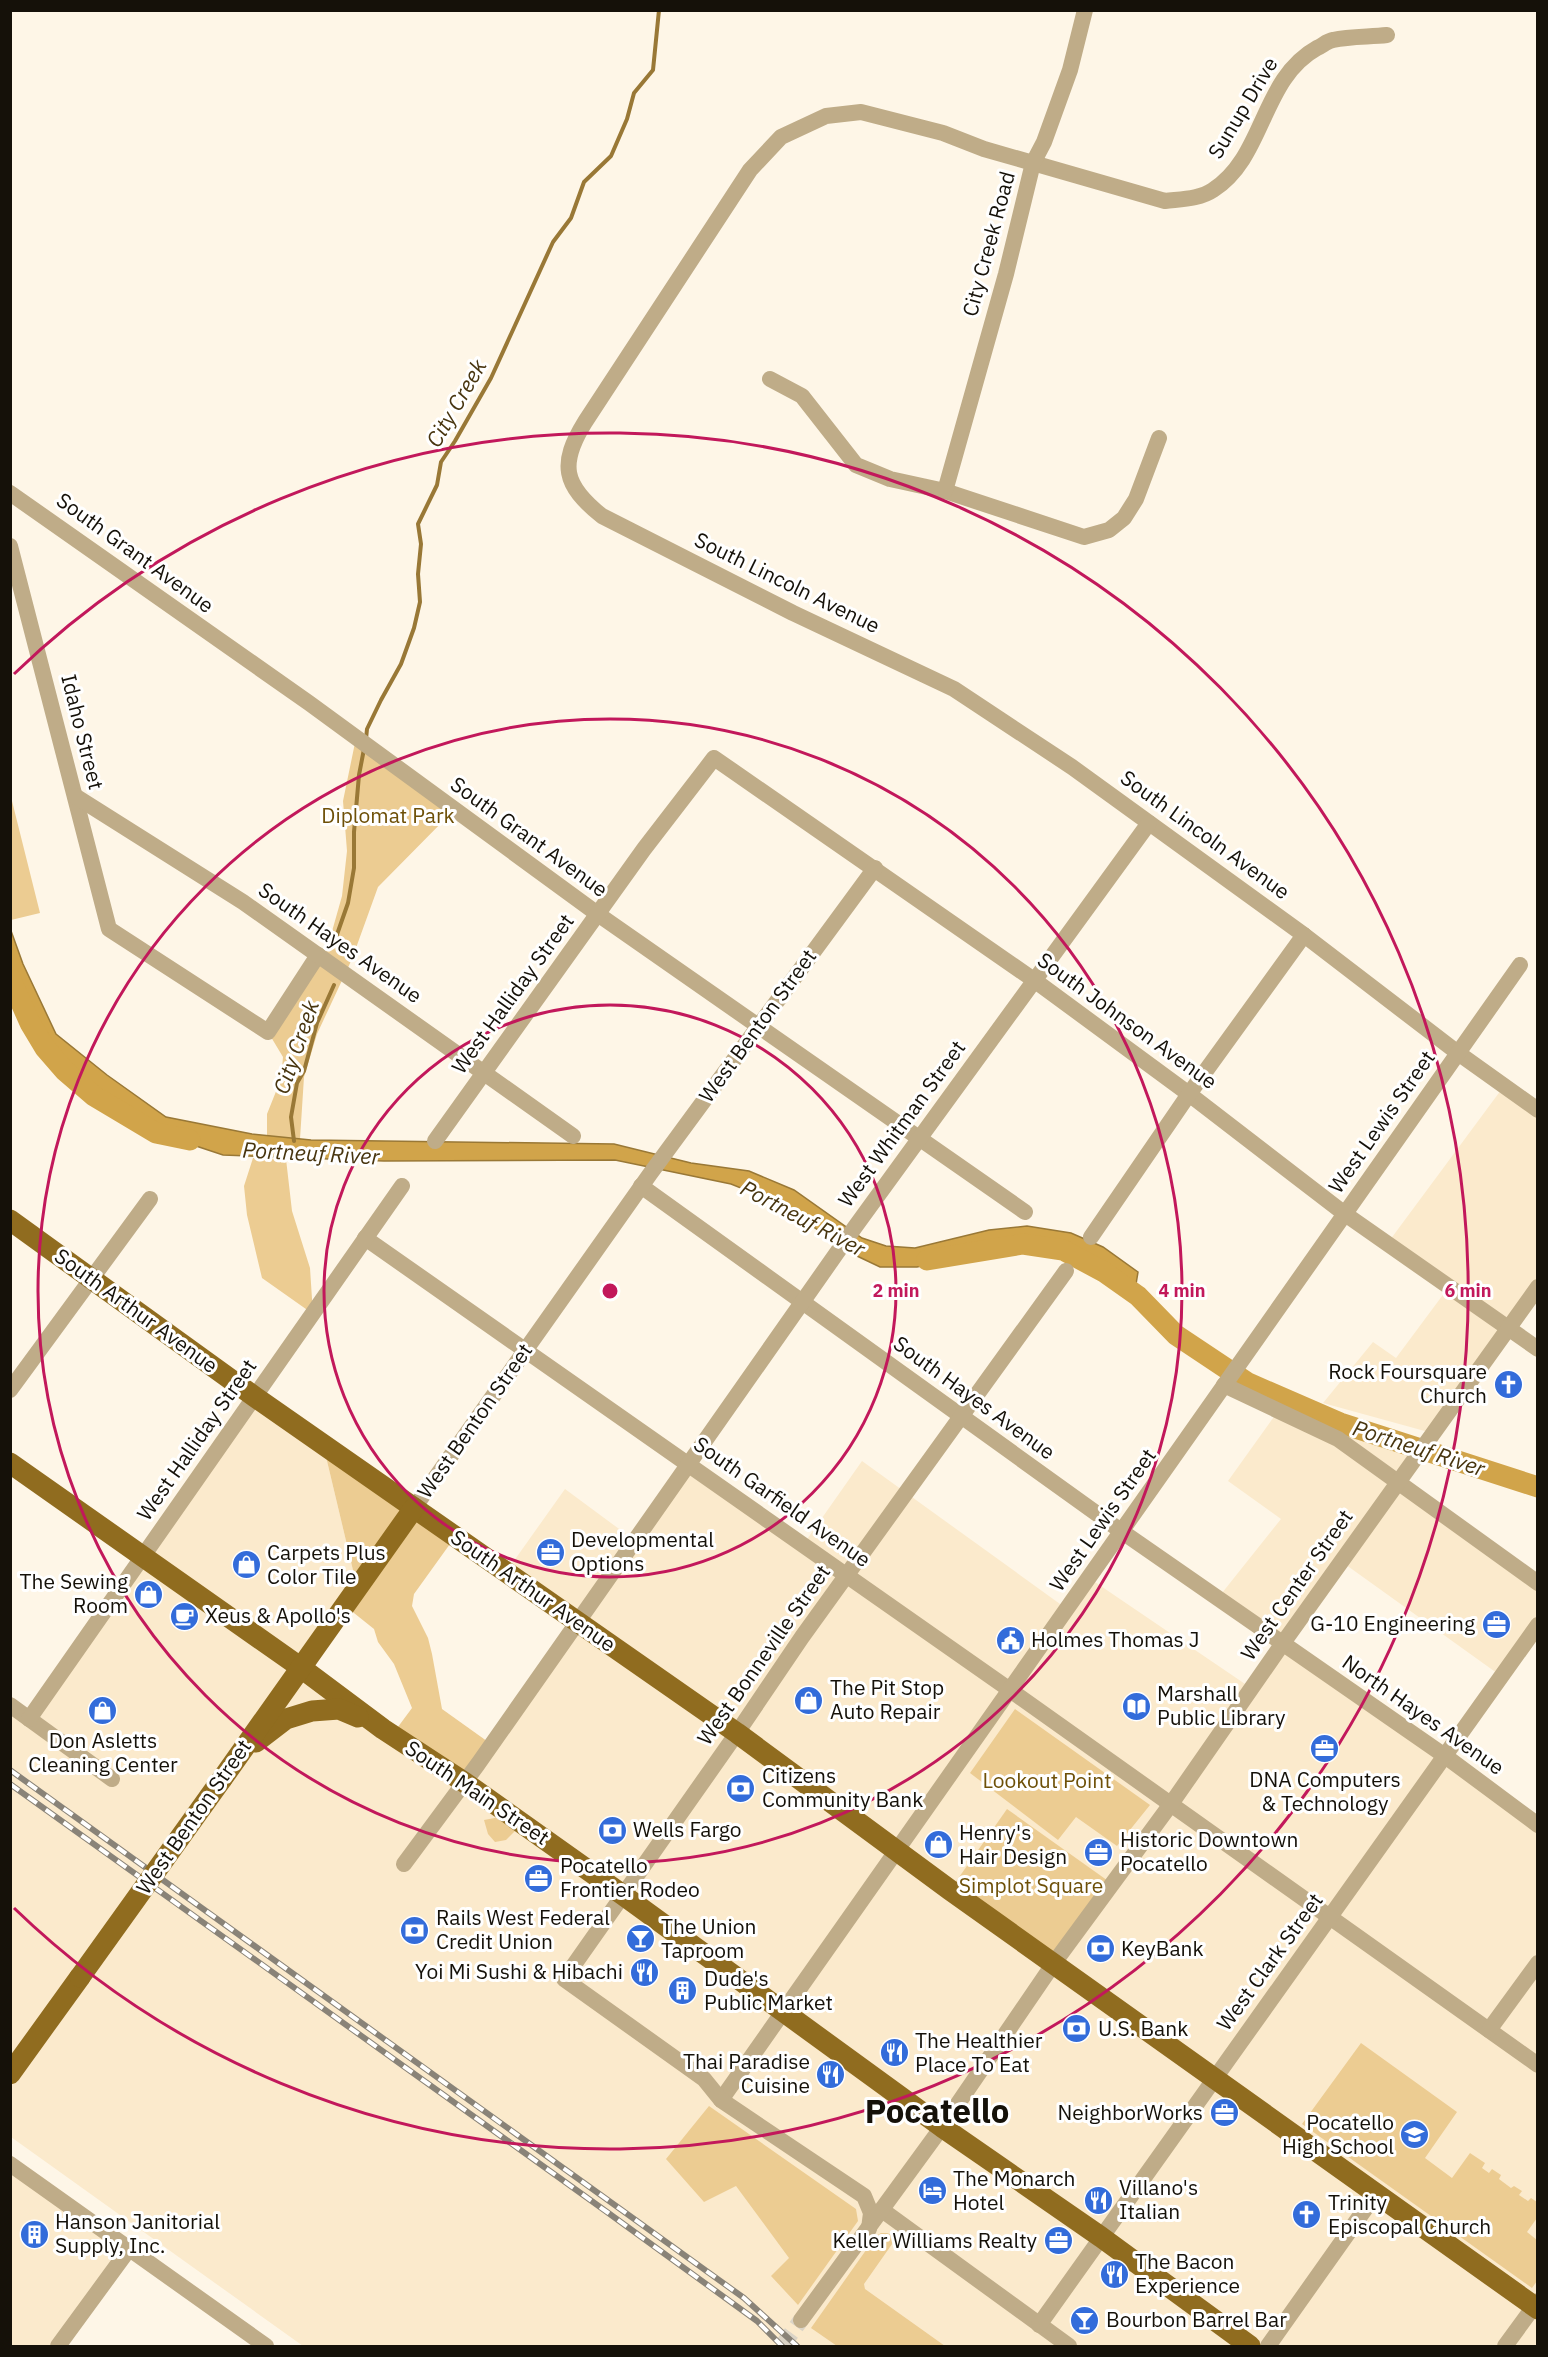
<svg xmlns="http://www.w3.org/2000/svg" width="1548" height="2357" viewBox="0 0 1548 2357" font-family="'IBM Plex Sans',sans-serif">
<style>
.built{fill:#fbeacc}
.green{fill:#eccc92}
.water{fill:#d1a44a;stroke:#997836;stroke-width:1.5}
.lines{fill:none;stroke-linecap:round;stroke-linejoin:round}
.stream{stroke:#997836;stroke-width:4}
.river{stroke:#d1a44a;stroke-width:21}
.minor-tunnel{stroke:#dbd4c6;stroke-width:16;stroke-dasharray:16 8;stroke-linecap:butt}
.minor{stroke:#bfac88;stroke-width:16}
.major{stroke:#906c1f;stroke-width:21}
.rail-casing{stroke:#898378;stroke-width:6}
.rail{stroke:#fff;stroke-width:4;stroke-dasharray:11;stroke-linecap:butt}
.major-bridge{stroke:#906c1f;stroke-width:21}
.ring{fill:none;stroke:#c2185b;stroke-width:3}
.labels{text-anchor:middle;stroke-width:6;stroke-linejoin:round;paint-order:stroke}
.street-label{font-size:21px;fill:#151109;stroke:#fff}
.park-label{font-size:21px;fill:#6e5008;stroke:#fff}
.poi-label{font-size:21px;fill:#151109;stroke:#fff;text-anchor:start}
.water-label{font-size:22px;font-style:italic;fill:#48350f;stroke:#fff}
.town-label{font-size:33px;font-weight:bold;fill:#151109;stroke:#fff}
.centre{fill:#c2185b;stroke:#fff;stroke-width:3}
.ring-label{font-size:18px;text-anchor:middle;font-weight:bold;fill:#c2185b;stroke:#fff;stroke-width:6;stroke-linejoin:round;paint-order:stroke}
</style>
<rect width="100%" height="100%" fill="#fef6e7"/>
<g class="built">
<path d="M1504 1086 1537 1110V1288L1432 1433 1323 1403 1373 1342 1396 1358 1448 1288 1387 1244Z"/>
<path d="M255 1397 323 1444 357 1587 300 1667 464 1782 577 1622 506 1572 565 1489 634 1540 688 1464 803 1545 862 1461 1067 1609 1089 1578 1251 1688 1283 1643 1218 1598 1281 1519 1228 1481 1283 1404 1414 1458 1397 1482 1537 1583V1625L1501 1676 1342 1562 1283 1643 1537 1824V2346H303L11 2137V1705L29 1718Z"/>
<path d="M10 2163 129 2249 58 2346H11Z"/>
</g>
<g class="green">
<path d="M356 738 454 810 378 887 352 959 317 1034 304 1077 300 1139 267 1136V1114L281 1079 283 1057 268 1032 324 958 329 942 342 896 347 851 343 801Z"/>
<path d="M11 797 40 913 11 920H10Z"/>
<path d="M253 1158 286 1159 292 1211 310 1268 313 1314 262 1278 247 1215 244 1186Z"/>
<path d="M323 1444 455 1537 414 1594 412 1606 428 1638 432 1654 442 1709 491 1744 464 1782 392 1735 412 1708 394 1664 378 1642 374 1629 344 1605 357 1587Z"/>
<path d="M1015 1709 1150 1805 1117 1846 1076 1817 1058 1840 970 1773Z"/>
<path d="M1007 1809 1111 1883 1054 1963 950 1890Z"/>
<path d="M500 1817 515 1831 506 1840 495 1842 488 1834 484 1820Z"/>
<path d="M1361 2043 1457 2112 1425 2158 1452 2178 1470 2153 1485 2163 1482 2168 1489 2173 1492 2169 1501 2175 1499 2179 1511 2188 1514 2186 1522 2191 1519 2195 1528 2201 1531 2198 1537 2202V2218L1527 2232 1537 2240V2281L1532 2288 1302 2124Z"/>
<path d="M709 2106 856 2209 858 2221 798 2305 771 2276 789 2258 736 2186 704 2202 666 2159Z"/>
<path d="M881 2233H887L897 2237 864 2284 865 2289 945 2346H837L811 2328 876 2236Z"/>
</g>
<path class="water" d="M10 928 23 964 56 1034 107 1075 166 1117 252 1134 311 1140 614 1144 691 1163 749 1171 794 1190 862 1238 886 1246 915 1248 989 1230 1027 1226 1071 1233 1103 1247 1138 1272 1134 1296 1084 1253 1030 1238 983 1242 939 1262 917 1267H880L857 1256 776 1202 731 1184 615 1160 384 1161 223 1155 163 1135 94 1096 39 1039 11 976Z"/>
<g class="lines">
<g class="stream">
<path d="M366 739 367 729 381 700 401 664 414 628 420 602 418 574 421 544 418 524 437 485 441 462 455 441 491 378 553 242 571 218 584 182 611 156 627 119 634 93 653 70 659 10"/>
<path d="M334 943 348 903 354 868V832L359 775 364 749"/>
<path d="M294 1141 291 1117 297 1083 304 1071 317 1023 334 985"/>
</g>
<g class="river">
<path d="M10 978 30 1023 45 1048 65 1071 94 1096 156 1133 190 1140"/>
<path d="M927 1260 1023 1244 1063 1250 1104 1272 1138 1296 1176 1335 1248 1383 1340 1423 1538 1487"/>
</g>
<path class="minor-tunnel" d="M782 2346 801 2320"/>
<g class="minor">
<path d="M1387 35C1370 37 1350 36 1333 40 1327 41 1322 46 1317 48 1261 79 1265 157 1213 190 1200 199 1181 199 1165 201L984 149 943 133 861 112 826 116 781 137 750 170 585 422C559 464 563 485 602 516L793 613 954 689 1072 767 1304 935 1458 1053 1538 1110"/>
<path d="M770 379 802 396 856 465 890 479 945 491 1084 537 1109 530 1124 518 1136 499 1159 438"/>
<path d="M945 491 1006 274 1033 163 1044 142 1070 70 1085 10"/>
<path d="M10 493 309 703 599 915 1025 1212"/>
<path d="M10 546 109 929 268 1032 318 955"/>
<path d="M75 796 243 902 573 1136"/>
<path d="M435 1141 644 849 714 758 1034 980 1189 1094 1345 1214 1538 1349"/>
<path d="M641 1186 1121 1531 1445 1756 1538 1825"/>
<path d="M1091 1237 1189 1094 1304 935"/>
<path d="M365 1238 1010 1690 1538 2065"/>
<path d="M1224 1385 1338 1439 1538 1583"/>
<path d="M10 1390 150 1199"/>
<path d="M414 1508 650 1174 875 868"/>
<path d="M10 1705 112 1779"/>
<path d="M29 1719 402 1186"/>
<path d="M404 1864 478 1764 855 1227 1149 823"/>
<path d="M1489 2030 1538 1963"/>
<path d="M721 2100 1520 965"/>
<path d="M10 2164 266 2346"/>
<path d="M882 2210 1069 2346"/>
<path d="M869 2229 871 2213 864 2196 721 2100 704 2079 564 1979 737 1733 802 1637 1066 1271"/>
<path d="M801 2320 942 2127 1054 1963 1171 1804 1283 1643 1538 1287"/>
<path d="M1039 2325 1538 1625"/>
<path d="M58 2346 129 2249"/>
<path d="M1268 2346 1375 2195"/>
<path d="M1505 2346 1538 2301"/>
</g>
<g class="major">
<path d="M10 1220 255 1397 737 1733 950 1890 1538 2309"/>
<path d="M10 1463 300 1667 383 1729 464 1782 623 1895 942 2127 1101 2237 1250 2346"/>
<path d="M256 1742 286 1719 312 1711 339 1709 358 1717"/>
<path d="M222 1779 414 1508"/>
<path d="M10 2074 80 1977"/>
</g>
<defs>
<g id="rail">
<path d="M10 1770 744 2298 797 2346"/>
<path d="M10 1784 607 2212 757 2321 782 2346"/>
</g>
</defs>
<use href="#rail" class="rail-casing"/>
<use href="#rail" class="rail"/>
<path class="major-bridge" d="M80 1977 222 1779"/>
</g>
<g class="ring">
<circle cx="610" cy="1291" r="286"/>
<circle cx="610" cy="1291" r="572"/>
<path d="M14 674A858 858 0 1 1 14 1908"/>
</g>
<defs>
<symbol id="church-disc" viewBox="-11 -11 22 22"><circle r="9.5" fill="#336cda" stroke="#fff"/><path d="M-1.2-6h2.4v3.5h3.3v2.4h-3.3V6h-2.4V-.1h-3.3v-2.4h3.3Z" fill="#fff"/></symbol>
<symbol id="office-disc" viewBox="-11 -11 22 22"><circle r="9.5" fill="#336cda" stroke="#fff"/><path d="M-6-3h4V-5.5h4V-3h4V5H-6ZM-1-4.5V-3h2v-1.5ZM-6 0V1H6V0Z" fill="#fff"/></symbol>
<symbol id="shop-disc" viewBox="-11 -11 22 22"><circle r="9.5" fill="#336cda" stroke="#fff"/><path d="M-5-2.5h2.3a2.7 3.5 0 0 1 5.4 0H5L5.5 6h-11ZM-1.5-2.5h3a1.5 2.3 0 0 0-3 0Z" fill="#fff"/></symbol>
<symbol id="cafe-disc" viewBox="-11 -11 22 22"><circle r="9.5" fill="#336cda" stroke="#fff"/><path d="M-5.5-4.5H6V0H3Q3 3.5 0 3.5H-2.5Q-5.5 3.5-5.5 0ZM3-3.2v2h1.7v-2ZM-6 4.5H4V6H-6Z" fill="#fff"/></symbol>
<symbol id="civic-disc" viewBox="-11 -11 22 22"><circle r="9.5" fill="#336cda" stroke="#fff"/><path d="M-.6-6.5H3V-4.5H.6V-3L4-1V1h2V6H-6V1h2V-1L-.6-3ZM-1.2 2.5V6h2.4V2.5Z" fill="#fff"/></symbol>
<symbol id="library-disc" viewBox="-11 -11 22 22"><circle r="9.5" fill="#336cda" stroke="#fff"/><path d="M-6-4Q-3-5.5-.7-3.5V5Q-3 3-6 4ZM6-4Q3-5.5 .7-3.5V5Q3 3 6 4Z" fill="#fff"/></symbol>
<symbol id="bank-disc" viewBox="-11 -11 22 22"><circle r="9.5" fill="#336cda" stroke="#fff"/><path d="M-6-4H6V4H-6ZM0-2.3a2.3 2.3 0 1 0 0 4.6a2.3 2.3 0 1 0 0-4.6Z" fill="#fff"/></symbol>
<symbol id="bar-disc" viewBox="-11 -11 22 22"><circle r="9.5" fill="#336cda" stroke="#fff"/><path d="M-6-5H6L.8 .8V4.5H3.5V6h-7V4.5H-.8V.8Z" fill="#fff"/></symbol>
<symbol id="restaurant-disc" viewBox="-11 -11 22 22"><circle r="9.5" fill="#336cda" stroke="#fff"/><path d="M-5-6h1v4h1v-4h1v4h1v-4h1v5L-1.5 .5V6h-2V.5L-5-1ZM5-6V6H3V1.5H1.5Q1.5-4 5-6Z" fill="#fff"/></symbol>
<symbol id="building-disc" viewBox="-11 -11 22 22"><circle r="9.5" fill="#336cda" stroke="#fff"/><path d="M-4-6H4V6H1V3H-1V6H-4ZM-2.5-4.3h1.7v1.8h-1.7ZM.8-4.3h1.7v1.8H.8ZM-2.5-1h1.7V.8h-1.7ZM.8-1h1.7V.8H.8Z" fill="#fff"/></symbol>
<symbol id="school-disc" viewBox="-11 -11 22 22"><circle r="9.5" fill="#336cda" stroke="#fff"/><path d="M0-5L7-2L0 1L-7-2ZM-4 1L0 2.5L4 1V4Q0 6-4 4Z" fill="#fff"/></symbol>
<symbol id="hotel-disc" viewBox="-11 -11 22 22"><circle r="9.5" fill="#336cda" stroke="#fff"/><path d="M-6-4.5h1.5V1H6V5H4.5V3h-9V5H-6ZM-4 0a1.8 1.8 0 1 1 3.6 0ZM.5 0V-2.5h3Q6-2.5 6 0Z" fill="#fff"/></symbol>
</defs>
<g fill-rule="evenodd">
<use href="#church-disc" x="1492" y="1368" width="33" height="33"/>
<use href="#office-disc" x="534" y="1536" width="33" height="33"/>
<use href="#shop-disc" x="230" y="1548" width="33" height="33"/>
<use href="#shop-disc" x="132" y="1578" width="33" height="33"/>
<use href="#cafe-disc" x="168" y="1600" width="33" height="33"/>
<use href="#office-disc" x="1480" y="1608" width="33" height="33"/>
<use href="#civic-disc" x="994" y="1624" width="33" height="33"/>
<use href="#shop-disc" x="792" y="1684" width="33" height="33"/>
<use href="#library-disc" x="1120" y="1690" width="33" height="33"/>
<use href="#shop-disc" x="86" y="1694" width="33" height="33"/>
<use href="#office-disc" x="1308" y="1732" width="33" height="33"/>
<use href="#bank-disc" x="724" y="1772" width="33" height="33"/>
<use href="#bank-disc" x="596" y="1814" width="33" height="33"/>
<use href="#shop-disc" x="922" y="1828" width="33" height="33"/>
<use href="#office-disc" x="1082" y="1836" width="33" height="33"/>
<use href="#office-disc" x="522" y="1862" width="33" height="33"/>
<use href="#bank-disc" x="398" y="1914" width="33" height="33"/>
<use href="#bar-disc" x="624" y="1922" width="33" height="33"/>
<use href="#bank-disc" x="1084" y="1932" width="33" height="33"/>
<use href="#restaurant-disc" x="628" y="1956" width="33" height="33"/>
<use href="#building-disc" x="666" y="1974" width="33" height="33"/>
<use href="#bank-disc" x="1060" y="2012" width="33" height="33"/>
<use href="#restaurant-disc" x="878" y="2036" width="33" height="33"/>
<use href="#restaurant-disc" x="814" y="2058" width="33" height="33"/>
<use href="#office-disc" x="1208" y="2096" width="33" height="33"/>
<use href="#school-disc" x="1398" y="2118" width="33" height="33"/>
<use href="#hotel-disc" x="916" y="2174" width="33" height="33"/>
<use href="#restaurant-disc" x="1082" y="2184" width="33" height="33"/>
<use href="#church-disc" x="1290" y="2198" width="33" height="33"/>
<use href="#building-disc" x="18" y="2218" width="33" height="33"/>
<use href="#office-disc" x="1042" y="2224" width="33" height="33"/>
<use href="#restaurant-disc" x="1098" y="2258" width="33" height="33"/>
<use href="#bar-disc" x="1068" y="2304" width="33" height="33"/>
</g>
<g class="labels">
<g class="street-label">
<text transform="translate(1243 108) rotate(-59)" y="7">Sunup Drive</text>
<text transform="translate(989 244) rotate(-75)" y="7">City Creek Road</text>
<text transform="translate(135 553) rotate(36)" y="7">South Grant Avenue</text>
<text transform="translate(787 583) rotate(26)" y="7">South Lincoln Avenue</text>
<text transform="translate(82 732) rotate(76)" y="7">Idaho Street</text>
<text transform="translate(1205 835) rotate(36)" y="7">South Lincoln Avenue</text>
<text transform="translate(529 837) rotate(36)" y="7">South Grant Avenue</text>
<text transform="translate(340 943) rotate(35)" y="7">South Hayes Avenue</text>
<text transform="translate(513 994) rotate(-54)" y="7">West Halliday Street</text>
<text transform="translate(1127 1021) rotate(36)" y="7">South Johnson Avenue</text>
<text transform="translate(758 1026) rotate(-54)" y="7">West Benton Street</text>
<text transform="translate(1382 1122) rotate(-55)" y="7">West Lewis Street</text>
<text transform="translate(902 1124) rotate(-54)" y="7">West Whitman Street</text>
<text transform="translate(136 1311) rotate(36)" y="7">South Arthur Avenue</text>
<text transform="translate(974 1398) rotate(36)" y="7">South Hayes Avenue</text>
<text transform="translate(475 1421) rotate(-55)" y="7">West Benton Street</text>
<text transform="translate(197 1440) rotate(-55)" y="7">West Halliday Street</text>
<text transform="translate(782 1502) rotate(35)" y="7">South Garfield Avenue</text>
<text transform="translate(1103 1520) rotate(-55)" y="7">West Lewis Street</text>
<text transform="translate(1297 1585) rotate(-55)" y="7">West Center Street</text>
<text transform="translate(533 1591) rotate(35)" y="7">South Arthur Avenue</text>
<text transform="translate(764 1655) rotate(-55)" y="7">West Bonneville Street</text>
<text transform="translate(1423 1715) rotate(35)" y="7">North Hayes Avenue</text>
<text transform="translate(477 1793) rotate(34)" y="7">South Main Street</text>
<text transform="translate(194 1817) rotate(-55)" y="7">West Benton Street</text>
<text transform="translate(1270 1962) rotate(-54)" y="7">West Clark Street</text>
</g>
<g class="park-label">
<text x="388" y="823">Diplomat Park</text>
<text x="1047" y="1788">Lookout Point</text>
<text x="1031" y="1893">Simplot Square</text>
</g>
<g class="poi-label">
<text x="1487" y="1379" text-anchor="end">Rock Foursquare<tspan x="1487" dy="24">Church</tspan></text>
<text x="571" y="1547">Developmental<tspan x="571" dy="24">Options</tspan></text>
<text x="267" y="1560">Carpets Plus<tspan x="267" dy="24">Color Tile</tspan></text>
<text x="128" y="1589" text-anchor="end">The Sewing<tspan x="128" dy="24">Room</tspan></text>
<text x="205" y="1623">Xeus &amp; Apollo's</text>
<text x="1475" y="1631" text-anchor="end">G-10 Engineering</text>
<text x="1031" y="1647">Holmes Thomas J</text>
<text x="830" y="1695">The Pit Stop<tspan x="830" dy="24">Auto Repair</tspan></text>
<text x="1157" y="1701">Marshall<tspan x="1157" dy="24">Public Library</tspan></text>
<text x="103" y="1748" text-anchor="middle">Don Asletts<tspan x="103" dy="24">Cleaning Center</tspan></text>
<text x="762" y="1783">Citizens<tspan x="762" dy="24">Community Bank</tspan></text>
<text x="1325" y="1787" text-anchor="middle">DNA Computers<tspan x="1325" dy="24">&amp; Technology</tspan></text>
<text x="633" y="1837">Wells Fargo</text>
<text x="959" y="1840">Henry's<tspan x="959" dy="24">Hair Design</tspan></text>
<text x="1120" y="1847">Historic Downtown<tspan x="1120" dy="24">Pocatello</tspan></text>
<text x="560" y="1873">Pocatello<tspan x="560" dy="24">Frontier Rodeo</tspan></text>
<text x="436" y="1925">Rails West Federal<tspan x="436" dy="24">Credit Union</tspan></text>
<text x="661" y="1934">The Union<tspan x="661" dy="24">Taproom</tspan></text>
<text x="1121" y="1956">KeyBank</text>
<text x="623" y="1979" text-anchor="end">Yoi Mi Sushi &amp; Hibachi</text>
<text x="704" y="1986">Dude's<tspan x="704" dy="24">Public Market</tspan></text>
<text x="1098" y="2036">U.S. Bank</text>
<text x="915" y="2048">The Healthier<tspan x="915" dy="24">Place To Eat</tspan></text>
<text x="810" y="2069" text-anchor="end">Thai Paradise<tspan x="810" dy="24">Cuisine</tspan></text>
<text x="1203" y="2120" text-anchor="end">NeighborWorks</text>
<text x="1394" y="2130" text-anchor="end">Pocatello<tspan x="1394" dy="24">High School</tspan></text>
<text x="953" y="2186">The Monarch<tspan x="953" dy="24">Hotel</tspan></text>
<text x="1119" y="2195">Villano's<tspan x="1119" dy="24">Italian</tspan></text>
<text x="1328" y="2210">Trinity<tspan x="1328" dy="24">Episcopal Church</tspan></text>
<text x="55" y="2229">Hanson Janitorial<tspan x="55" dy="24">Supply, Inc.</tspan></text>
<text x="1037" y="2248" text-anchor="end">Keller Williams Realty</text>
<text x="1135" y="2269">The Bacon<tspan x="1135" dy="24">Experience</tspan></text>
<text x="1106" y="2327">Bourbon Barrel Bar</text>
</g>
<g class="water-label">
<text transform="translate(456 403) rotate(-60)" y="8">City Creek</text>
<text transform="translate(296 1047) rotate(-71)" y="8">City Creek</text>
<text transform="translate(311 1153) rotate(3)" y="8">Portneuf River</text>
<text transform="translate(803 1218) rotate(28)" y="8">Portneuf River</text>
<text transform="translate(1419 1448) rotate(18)" y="8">Portneuf River</text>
</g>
<g class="town-label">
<text x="937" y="2123">Pocatello</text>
</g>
</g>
<circle cx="610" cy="1291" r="9" class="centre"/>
<g class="ring-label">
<text x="896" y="1297">2 min</text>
<text x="1182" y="1297">4 min</text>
<text x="1468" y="1297">6 min</text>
</g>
<rect width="1548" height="2357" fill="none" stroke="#151109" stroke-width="24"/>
</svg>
